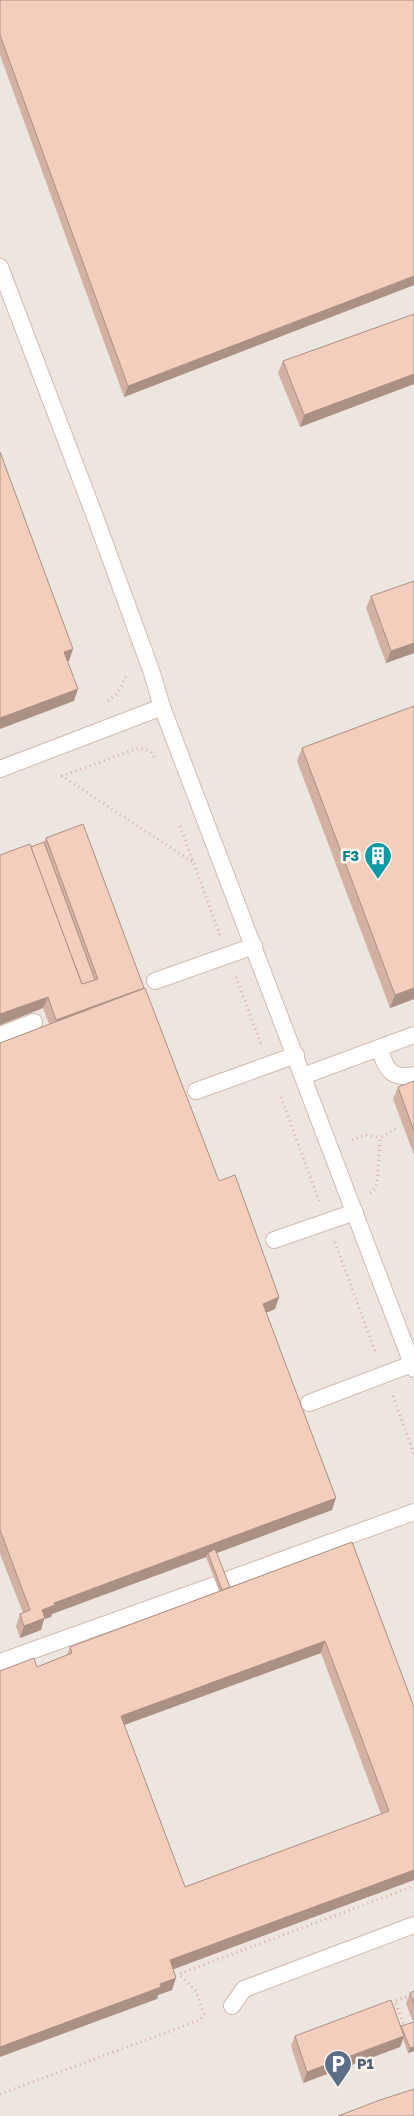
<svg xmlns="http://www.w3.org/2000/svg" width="414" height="2116" viewBox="0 0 414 2116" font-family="'Golos Text',sans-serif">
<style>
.industrial{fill:#ede5e0}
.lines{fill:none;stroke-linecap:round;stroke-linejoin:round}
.service-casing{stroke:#d2bbad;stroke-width:18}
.path{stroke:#d9b19f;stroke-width:3;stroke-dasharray:1 4;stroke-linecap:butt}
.service{stroke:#fff;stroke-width:16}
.wall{fill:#d2b1a2;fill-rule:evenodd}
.shaded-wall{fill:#ab9084}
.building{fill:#f4cebc;stroke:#ab9084;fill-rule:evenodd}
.labels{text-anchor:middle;stroke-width:5;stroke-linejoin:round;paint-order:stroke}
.culture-label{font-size:14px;font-weight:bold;fill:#0d838f;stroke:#fff7ed;text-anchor:end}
.service-label{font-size:14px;font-weight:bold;fill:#4e5e75;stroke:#fff7ed;text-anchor:start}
</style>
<rect width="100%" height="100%" fill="#fdf2e6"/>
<rect class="industrial" x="0" y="0" width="414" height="2116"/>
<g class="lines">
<defs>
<g id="service">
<path d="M0 267 97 522 152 673 162 707 414 1369"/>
<path d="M0 769 162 707"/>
<path d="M155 981 254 946"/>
<path d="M0 1035 34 1022"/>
<path d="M379 1048C386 1067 389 1080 414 1075"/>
<path d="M303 1076 414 1035"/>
<path d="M196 1091 296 1055"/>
<path d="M274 1240 355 1212"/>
<path d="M309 1403 412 1364"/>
<path d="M227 1580 414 1512"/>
<path d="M0 1662 215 1585"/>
<path d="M232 2006 244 1989 414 1925"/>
</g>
</defs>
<use href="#service" class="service-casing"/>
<g class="path">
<path d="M108 701 118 693 127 674"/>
<path d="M154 757 150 751 139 748 62 776 194 863"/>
<path d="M180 826 220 935"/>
<path d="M236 977 261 1044"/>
<path d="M281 1097 319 1201"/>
<path d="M352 1140 366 1135 380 1138"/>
<path d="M370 1193 375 1189 377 1184 380 1138 396 1128"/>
<path d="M335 1242 376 1354"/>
<path d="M393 1396 414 1454"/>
<path d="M405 2028 395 2001 414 1994"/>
<path d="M0 2094 200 2020 204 2014 196 1991 179 1974 414 1886"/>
</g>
<use href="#service" class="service"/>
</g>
<g class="wall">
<path d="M0 0H414V285L124 397 0 55Z"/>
<path d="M414 314V384L300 427 278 373 283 361Z"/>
<path d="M371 596 414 653 386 663 366 608Z"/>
<path d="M414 706V999L390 1008 297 761 302 748Z"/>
<path d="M46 838 143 989 219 1181 279 1297 275 1309 266 1312 332 1510 216 1553 230 1587 352 1542 414 1707V1880L173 1969 172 1990 158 1995 157 1999 37 1667 67 1655 70 1647 219 1591 206 1557 52 1614 51 1617 44 1619 41 1630 20 1638 16 1626 20 1614 23 1613 0 1554V1043L49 1024 43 1008 0 1025V855L31 847 44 842ZM321 1653 381 1814 185 1887 124 1725Z"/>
<path d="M414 1081V1155L393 1099 398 1087Z"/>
<path d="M414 1991V2051L408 2053 403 2039 400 2047 303 2083 291 2046 295 2036 401 2028V2026L413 2022 406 2003 410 1993Z"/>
</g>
<g class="shaded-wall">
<path d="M414 276V285L124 397 128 386Z"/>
<path d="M414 374V384L300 427 304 415Z"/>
<path d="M414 643V653L386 663 391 651Z"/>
<path d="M73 649 69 661 60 664 64 652Z"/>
<path d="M78 689 74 701 0 729V718Z"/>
<path d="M144 988 140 999 52 1032 56 1020Z"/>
<path d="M414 988V999L390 1008 395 995Z"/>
<path d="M48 997 43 1008 0 1025V1014Z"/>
<path d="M279 1297 275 1309 259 1316 263 1304Z"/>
<path d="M336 1498 332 1510 209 1556 208 1553 206 1557 52 1614 51 1617 44 1619 41 1630 20 1638 24 1626 42 1610 54 1603Z"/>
<path d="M325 1641 321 1653 116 1728 121 1716Z"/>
<path d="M414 1870V1880L166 1972 170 1960Z"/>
<path d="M176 1978 172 1990 158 1995 157 1999 0 2057V2047Z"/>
<path d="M404 2036 400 2047 303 2083 307 2072Z"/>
<path d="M414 2047V2051L408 2053 410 2048Z"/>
</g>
<g class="building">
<path d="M0 0H414V276L128 386 0 35Z"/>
<path d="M414 314V374L304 415 283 361Z"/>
<path d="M0 452 73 649 64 652 78 689 0 718Z"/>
<path d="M414 581V643L391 651 371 596Z"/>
<path d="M414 706V988L395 995 302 748Z"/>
<path d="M83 824 144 988 56 1020 48 997 0 1014V855L30 844 82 984 98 979 46 838Z"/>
<path d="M44 842 95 980 82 984 31 847Z"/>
<path d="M145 988 219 1181 235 1175 279 1297 263 1304 336 1498 54 1603 55 1605 42 1610 45 1618 24 1626 20 1614 30 1610 0 1530V1043Z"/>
<path d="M414 1081V1131L398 1087Z"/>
<path d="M352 1542 414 1707V1870L170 1960 176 1978 160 1984 161 1987 0 2047V1671L34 1658 37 1667 72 1653 70 1647ZM325 1641 389 1811 185 1887 121 1716Z"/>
<path d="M215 1549 230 1587 222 1590 208 1553Z"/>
<path d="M414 1991V2004L410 1993Z"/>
<path d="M391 2000 404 2036 307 2072 295 2036Z"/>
<path d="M414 2022V2047L410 2048 401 2026Z"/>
<path d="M414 2089V2116H338L380 2100Z"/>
</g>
<defs>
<symbol id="building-pin" viewBox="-11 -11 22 30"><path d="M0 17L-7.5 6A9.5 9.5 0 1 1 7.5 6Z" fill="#0f9aa8" stroke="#fff7ed"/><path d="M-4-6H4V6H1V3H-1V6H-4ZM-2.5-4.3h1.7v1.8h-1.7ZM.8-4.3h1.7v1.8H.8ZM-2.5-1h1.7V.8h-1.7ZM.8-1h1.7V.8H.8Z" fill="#fff"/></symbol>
<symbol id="parking-pin" viewBox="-11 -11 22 30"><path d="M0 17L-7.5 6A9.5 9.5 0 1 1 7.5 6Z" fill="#5c6f8a" stroke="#fff7ed"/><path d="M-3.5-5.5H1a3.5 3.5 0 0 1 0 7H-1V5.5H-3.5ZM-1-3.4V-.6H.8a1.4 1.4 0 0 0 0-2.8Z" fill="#fff"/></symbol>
</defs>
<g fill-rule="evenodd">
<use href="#building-pin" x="362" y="840" width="32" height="43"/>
<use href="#parking-pin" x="322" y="2048" width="32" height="43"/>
</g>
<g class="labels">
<g class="culture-label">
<text x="359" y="861">F3</text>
</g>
<g class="service-label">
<text x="357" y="2069">P1</text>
</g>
</g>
</svg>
